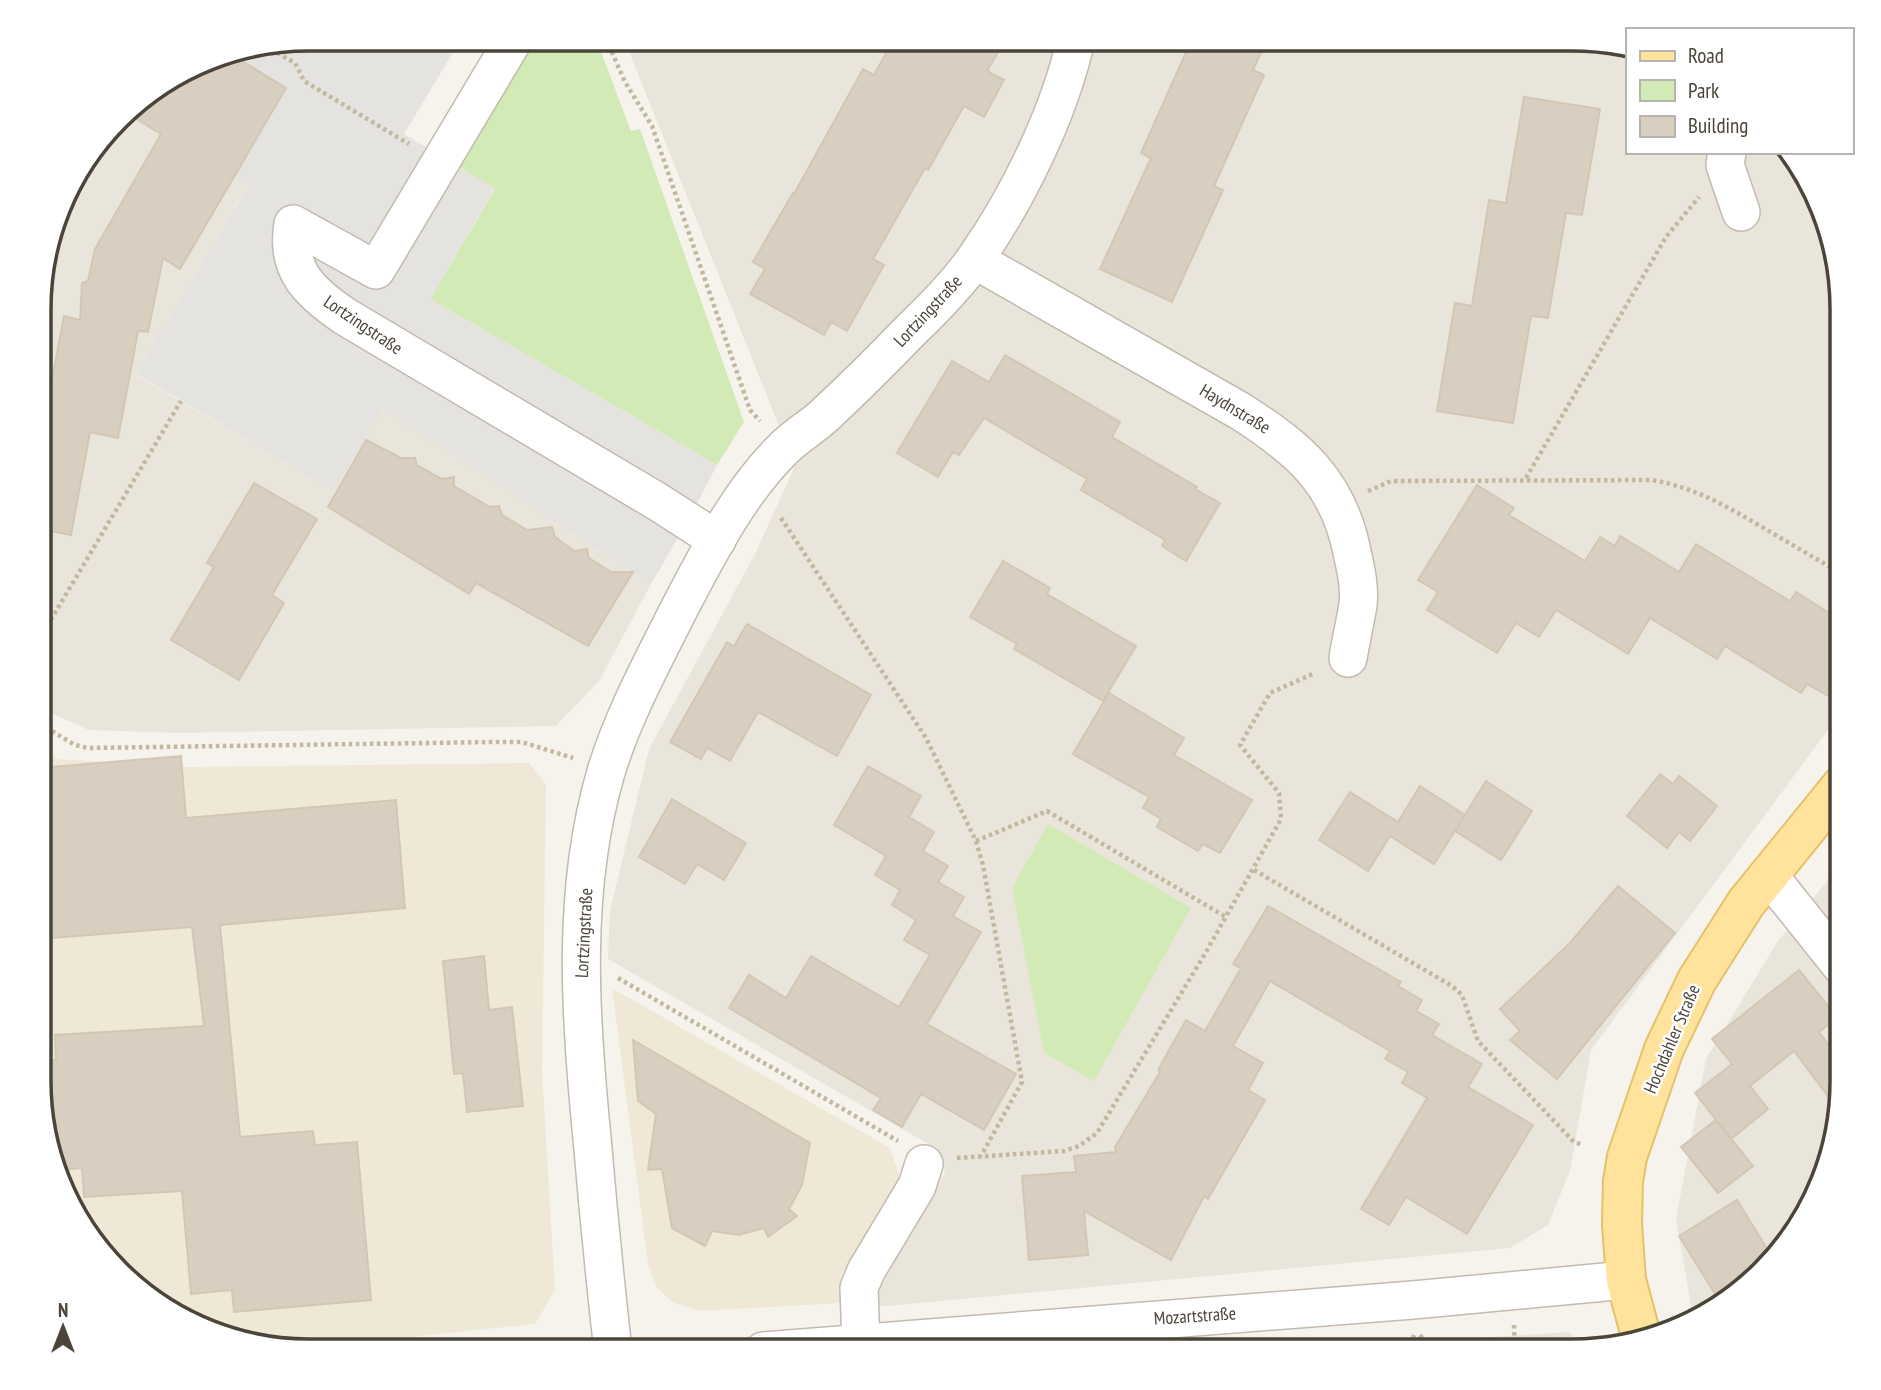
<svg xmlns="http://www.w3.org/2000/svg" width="1881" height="1390" viewBox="0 0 1881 1390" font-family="'PT Sans Narrow',sans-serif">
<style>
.residential{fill:#eae5da}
.education{fill:#efe8d6}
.green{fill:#d2eab5}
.parking{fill:#e5e3e0}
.building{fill:#d8cfc1;stroke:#d3c7b4;stroke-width:2}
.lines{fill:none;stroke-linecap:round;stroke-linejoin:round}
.minor-casing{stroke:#c2bbae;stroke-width:40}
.major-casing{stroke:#e6c16a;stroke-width:42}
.path{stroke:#c4b79f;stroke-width:4.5;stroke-dasharray:3.5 3.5;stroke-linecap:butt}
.minor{stroke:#fff;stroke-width:37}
.major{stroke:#ffe39c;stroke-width:38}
.labels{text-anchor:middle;stroke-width:5;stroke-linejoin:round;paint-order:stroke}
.street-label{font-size:18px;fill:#4b4439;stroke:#fff}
.rim{fill:none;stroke:#4b4439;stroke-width:3.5}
</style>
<rect width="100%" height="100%" fill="#f6f3ec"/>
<g class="residential">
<path d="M624 39H1590L1627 48V152H1786L1815 189 1842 308V711L1591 1050 1570 1171 1548 1225 1510 1248 876 1307 873 1287 945 1173 937 1149 608 959 610 911 649 749 755 554 795 466Z"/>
<path d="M125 112 248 184 136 375 332 490 382 407 651 584 599 681 556 726 179 733 89 730 40 708 41 273 74 174Z"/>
<path d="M1842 863V1100L1822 1185 1776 1259 1694 1322 1676 1219 1706 1059 1778 941Z"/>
<path d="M1569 1332 1585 1349 1573 1351H1276Z"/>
</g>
<g class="education">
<path d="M40 745 58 759 186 767 529 763 546 784 542 1072 555 1290 535 1324 286 1350 206 1331 131 1285 67 1201 39 1100Z"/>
<path d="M612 988 890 1148 900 1179 841 1276 842 1303 700 1311 674 1303 656 1287 648 1264Z"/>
</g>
<g class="green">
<path d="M532 39H583L600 49 631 131 640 129 744 422 717 465 430 299 495 189 457 165Z"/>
<path d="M1048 824 1191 908 1094 1081 1044 1053 1012 888Z"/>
</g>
<path class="parking" d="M308 39H461L404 134 495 188 430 299 717 465 688 521 651 584 382 408 333 491 136 374 248 185 235 176 286 89 227 52Z"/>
<g class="building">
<path d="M894 39H1006L987 71 1004 80 984 117 964 106 928 170 925 168 873 259 884 265 847 331 831 322 824 335 750 294 765 269 753 262 793 193 794 194 863 69 874 75Z"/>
<path d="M1192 39H1267L1253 70 1264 75 1214 186 1223 190 1172 302 1100 269 1151 158 1141 153Z"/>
<path d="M227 52 286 88 180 269 163 258 148 332 138 331 118 438 90 432 71 535 40 529 41 423H44L64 316 80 320 82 283 88 281 95 249 161 134 125 112 131 105 221 53Z"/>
<path d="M1524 97 1600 109 1582 215 1566 213 1548 318 1531 316 1513 423 1437 411 1455 303 1472 306 1489 200 1506 203Z"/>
<path d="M1005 355 1120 422 1112 437 1197 487 1195 489 1220 503 1186 561 1162 546 1165 540 1081 490 1087 479 984 418 959 455 953 452 938 477 897 453 952 361 989 382Z"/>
<path d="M366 440 401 458H415L417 465 442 479 454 477V486L490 507 499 506 502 515 527 530 552 527 555 537 574 551 587 549 589 558 611 572H633L588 646 476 583 469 594 328 507Z"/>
<path d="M254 483 317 519 272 595 284 603 239 680 171 640 214 567 207 563Z"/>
<path d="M1477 485 1514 508 1509 515 1585 561 1600 537 1615 546 1620 536 1679 572 1696 544 1790 601 1796 592 1842 621V647L1831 665 1842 672V677L1830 697 1807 684 1801 693 1725 646 1717 659 1650 618 1628 654 1556 610 1539 637 1516 623 1497 653 1427 610 1438 592 1418 580Z"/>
<path d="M1003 561 1050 588 1047 594 1136 646 1103 701 1014 649 1017 644 970 617Z"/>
<path d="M747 624 871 695 837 756 758 712 730 761 707 748 701 759 670 742 727 642 734 646Z"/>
<path d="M1109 693 1184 738 1174 755 1252 800 1220 853 1203 844 1198 851 1157 827 1161 819 1143 808 1149 797 1073 754Z"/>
<path d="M181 756 186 818 396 800 405 908 220 925 240 1137 313 1131 315 1145 357 1142 371 1300 234 1312 232 1290 191 1294 182 1191 84 1197 82 1168 58 1170 39 1100V1061L56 1060 55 1035 204 1026 192 927 39 939 40 768Z"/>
<path d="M868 766 921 796 909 817 934 832 923 851 948 866 938 882 964 897 953 916 981 932 927 1024 1016 1074 984 1130 921 1094 902 1127 873 1110 881 1098 729 1008 749 975 786 998 811 956 899 1007 930 955 904 940 916 920 892 905 900 890 875 875 886 856 834 825Z"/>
<path d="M1660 774 1673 784 1679 776 1717 806 1690 841 1679 832 1667 848 1627 816Z"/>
<path d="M1486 781 1532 811 1501 860 1455 831Z"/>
<path d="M1420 786 1465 815 1434 864 1390 836 1368 871 1319 840 1350 792 1398 822Z"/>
<path d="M672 799 746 843 724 880 697 864 685 884 639 857Z"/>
<path d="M1618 886 1675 933 1557 1079 1510 1040 1520 1031 1500 1009 1570 943Z"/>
<path d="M1268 906 1401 982 1398 986 1422 1000 1416 1011 1439 1024 1432 1035 1482 1064 1468 1087 1533 1125 1467 1234 1406 1197 1389 1225 1361 1209 1427 1098 1402 1083 1408 1072 1385 1059 1390 1051 1270 981 1233 1046 1263 1063 1248 1090 1265 1100 1208 1199 1204 1196 1171 1260 1084 1211 1088 1255 1029 1260 1022 1176 1076 1172 1074 1156 1116 1152 1115 1147 1160 1072 1158 1070 1186 1020 1205 1031 1241 968 1233 964Z"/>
<path d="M484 956 489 1010 512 1007 523 1106 467 1112 463 1073 454 1074 443 961Z"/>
<path d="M1799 970 1837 1017 1819 1032 1842 1063V1100L1839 1111 1794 1051 1750 1086 1768 1109 1731 1139 1695 1093 1732 1064 1712 1039Z"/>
<path d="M633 1040 810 1143 802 1185 789 1209 797 1216 768 1237 764 1228 739 1235 712 1231 705 1246 672 1228 662 1169 648 1170 656 1114 638 1101Z"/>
<path d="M1716 1120 1753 1166 1718 1193 1681 1147Z"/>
<path d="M1737 1200 1774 1260 1720 1302 1679 1236Z"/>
</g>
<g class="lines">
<defs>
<g id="minor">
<path d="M514 39 376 270 293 224C285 270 310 293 346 317L658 502 717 540"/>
<path d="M1727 152 1725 165 1741 212"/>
<path d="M975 260 1240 411C1298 448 1338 481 1352 552 1356 570 1360 587 1358 605 1355 623 1351 640 1348 658"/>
<path d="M1770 877 1842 967"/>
<path d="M861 1344 859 1288 866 1271 917 1186 924 1164"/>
<path d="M613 1351C605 1280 598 1209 592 1138 580 1017 571 891 606 772 623 716 652 663 678 611 707 556 737 495 782 450 795 436 813 427 827 413 856 386 884 358 911 330 934 308 957 285 975 259 1018 198 1060 112 1076 39"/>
<path d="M763 1351 1413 1300 1626 1280"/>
</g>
<path id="major" d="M1641 1336 1626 1280 1622 1224 1623 1181 1627 1157 1664 1049 1697 980 1746 903 1842 785"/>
</defs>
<use href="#minor" class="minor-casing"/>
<use href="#major" class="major-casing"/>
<g class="path">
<path d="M606 39 625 82 652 126 750 410 760 421"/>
<path d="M265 46 295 63 304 81 409 144"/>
<path d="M1526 478 1666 237 1699 197"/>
<path d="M1368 491 1391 481 1652 480C1694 487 1726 506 1762 527 1789 543 1815 558 1842 574"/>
<path d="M781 518 926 738 976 841 983 865 1022 1082 981 1156"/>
<path d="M40 638 181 401"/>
<path d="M40 724 75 745 88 748 495 742H522L573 758"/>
<path d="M976 841 1047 811 1226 917"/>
<path d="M1254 870 1452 986 1462 995 1478 1041 1574 1142 1583 1145"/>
<path d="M618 978 898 1141"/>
<path d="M957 1158 1064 1151 1079 1146 1097 1133 1206 952 1281 819 1279 793 1240 745 1270 693 1315 673"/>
<path d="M1514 1325 1515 1351"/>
<path d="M1420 1335 1432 1351"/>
<path d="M1409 1351 1414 1335"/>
</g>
<use href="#minor" class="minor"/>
<use href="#major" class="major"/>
</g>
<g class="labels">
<g class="street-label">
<text transform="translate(928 311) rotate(-47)" y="6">Lortzingstraße</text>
<text transform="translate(363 325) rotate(34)" y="6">Lortzingstraße</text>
<text transform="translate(1235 409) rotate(31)" y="6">Haydnstraße</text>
<text transform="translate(584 933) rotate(-87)" y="6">Lortzingstraße</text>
<text transform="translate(1672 1039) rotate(-67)" y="6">Hochdahler Straße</text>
<text transform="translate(1195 1316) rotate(-4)" y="6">Mozartstraße</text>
</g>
</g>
<path d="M0 0H1881V1390H0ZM309 51H1572A258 258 0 0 1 1830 309V1081A258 258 0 0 1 1572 1339H309A258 258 0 0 1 51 1081V309A258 258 0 0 1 309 51Z" fill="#fff" fill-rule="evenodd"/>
<path class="rim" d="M309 51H1572A258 258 0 0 1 1830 309V1081A258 258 0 0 1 1572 1339H309A258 258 0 0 1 51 1081V309A258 258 0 0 1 309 51Z"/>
<rect x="1626" y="28" width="228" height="126" fill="#ffffff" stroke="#b7b4b0" stroke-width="2"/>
<rect x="1640" y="51" width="35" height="10" fill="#ffe39c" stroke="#b7b4b0" stroke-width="2"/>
<text x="1688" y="63" font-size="21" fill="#4b4439">Road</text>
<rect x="1640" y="80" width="35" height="21" fill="#d2eab5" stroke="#b7b4b0" stroke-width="2"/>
<text x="1688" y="98" font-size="21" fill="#4b4439">Park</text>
<rect x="1640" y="116" width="35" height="21" fill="#d8cfc1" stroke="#b7b4b0" stroke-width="2"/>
<text x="1688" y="133" font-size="21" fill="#4b4439">Building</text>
<g transform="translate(63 1327)" stroke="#ffffff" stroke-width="5" paint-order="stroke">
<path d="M0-5L12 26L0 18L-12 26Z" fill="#4b4439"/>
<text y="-10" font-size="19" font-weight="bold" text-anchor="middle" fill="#4b4439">N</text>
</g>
</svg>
